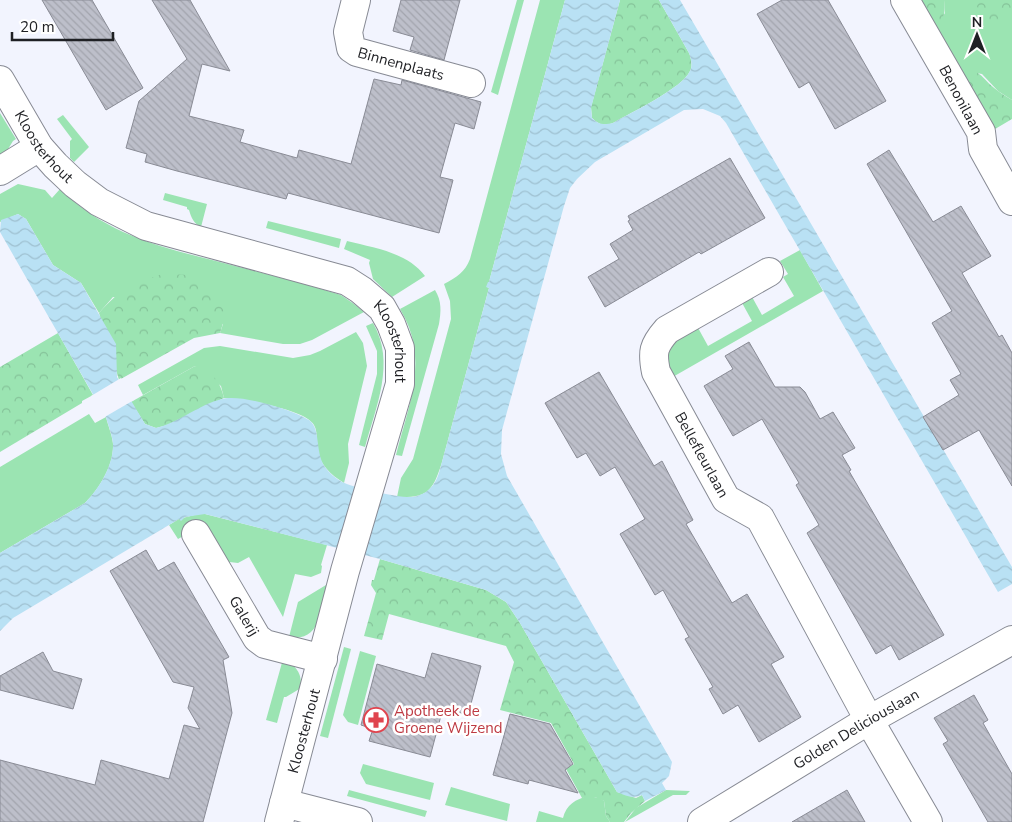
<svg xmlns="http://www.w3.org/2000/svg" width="1012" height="822" viewBox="0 0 1012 822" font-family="'Nunito Sans',sans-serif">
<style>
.grass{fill:#9be4b2}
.forest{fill:url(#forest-crowns)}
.water{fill:url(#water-waves)}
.pier{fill:#f2f4fe}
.building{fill:url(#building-back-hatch);stroke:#898b95}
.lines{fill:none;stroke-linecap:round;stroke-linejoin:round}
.street-casing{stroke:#878a94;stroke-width:30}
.street{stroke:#fff;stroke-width:28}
.labels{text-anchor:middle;stroke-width:5;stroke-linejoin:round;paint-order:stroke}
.street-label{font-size:15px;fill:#1f2024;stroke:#fff}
.health-label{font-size:15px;fill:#be3a42;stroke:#fff;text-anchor:start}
</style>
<defs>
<pattern id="forest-crowns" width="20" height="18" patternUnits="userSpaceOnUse" patternTransform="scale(1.25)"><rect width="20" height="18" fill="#9be4b2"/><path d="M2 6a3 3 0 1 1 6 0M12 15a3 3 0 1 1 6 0" fill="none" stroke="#85c399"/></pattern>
<pattern id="water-waves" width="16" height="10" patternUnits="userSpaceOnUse" patternTransform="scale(1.25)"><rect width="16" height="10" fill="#b9e1f4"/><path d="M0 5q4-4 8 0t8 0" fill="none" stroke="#9fc1d1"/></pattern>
<pattern id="building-back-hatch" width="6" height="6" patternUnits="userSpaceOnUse" patternTransform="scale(1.25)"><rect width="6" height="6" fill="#bdbfca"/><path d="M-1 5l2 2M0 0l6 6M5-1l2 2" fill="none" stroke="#a2a4ad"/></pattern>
</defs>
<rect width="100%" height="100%" fill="#f2f4fe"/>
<g class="grass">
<path d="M517 0H524L498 95 491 92Z"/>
<path d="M540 0H565L489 282 487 287 489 288 442 462C433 491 428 498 397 497L401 478 413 459 451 319 450 301 444 284C457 277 465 272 470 259Z"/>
<path d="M944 0H1012V100L998 91 982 74 954 69 932 34 945 13Z"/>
<path d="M0 113 16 139 13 141 0 162Z"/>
<path d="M63 115 89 147 74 162 70 158V141L72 139 57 119Z"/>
<path d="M18 184 45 190 52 198 60 189C105 233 156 246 216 261 258 272 300 282 341 295L354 304 364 312 312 340 300 344H283L220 333 223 324 113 297 99 313 81 283 53 265 26 219 18 214 0 222V194Z"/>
<path d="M165 193 207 204 201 227C194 224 191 217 189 210L187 209V207L163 200Z"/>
<path d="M268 221 341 239 339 248 266 228Z"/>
<path d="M347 241C374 248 407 252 425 276L392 297 373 279 369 263 370 260 344 249Z"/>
<path d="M800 250 823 291 671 378 665 363 671 343 697 326 708 346 752 321 741 301 751 295 762 315 794 296 783 277 788 274 780 261Z"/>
<path d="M435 290C442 301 441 312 439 324L402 456 396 455C409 404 430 358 400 309Z"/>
<path d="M373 323C396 362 376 407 365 447L359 445 377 374V351L366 326Z"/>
<path d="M356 332 363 343 367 366 348 444 349 463 344 483C331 475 319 464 317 448 316 440 318 432 314 425 305 409 242 399 224 398L221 386 195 366 143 395 138 385 204 348 220 346 293 358 310 355 320 351Z"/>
<path d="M89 414 95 423 106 417C108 426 112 434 113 444 114 465 99 489 85 503L0 553V467Z"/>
<path d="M198 514H205L327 545 321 565 322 566 321 573 311 577 295 574 283 617 249 557 238 563 221 561 211 543 213 535 205 524 178 539 169 525 179 519Z"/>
<path d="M326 585H328C322 607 321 643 289 637L298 602Z"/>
<path d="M344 647 351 649 328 738 320 736Z"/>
<path d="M360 651 376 656 358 725 348 722 343 715Z"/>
<path d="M283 659C296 666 302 672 301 688L286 697H284L277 723 266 720Z"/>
<path d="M363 764 434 783 430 800 366 784 360 773Z"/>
<path d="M451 787 510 804 507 821 445 805Z"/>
<path d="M349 790 427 811 425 817 347 796Z"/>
<path d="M666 790 690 791 686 795H673L625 822 636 808Z"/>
<path d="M588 796 600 798 604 801 606 816 610 822H536L539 811 563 818C566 805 576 799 588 796Z"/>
</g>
<g class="forest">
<path d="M620 0H659L689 53C691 58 693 66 690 71 683 88 630 113 613 123 604 126 599 125 592 118L591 107Z"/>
<path d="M914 0H944C946 16 943 21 932 34Z"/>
<path d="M973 0H1012V15L990 28Z"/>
<path d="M954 69C984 69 978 76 998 91 1002 94 1007 97 1012 100V119L990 132Z"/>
<path d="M162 274 192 275 225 300C226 312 224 321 220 333L194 338 119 380 99 313C120 289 132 285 162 274Z"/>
<path d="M58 333 93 395 82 401V403L0 452V367Z"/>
<path d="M195 366C212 371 220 381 224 398L168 425 156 428 145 424 131 402Z"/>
<path d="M380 559 486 590 506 602 520 623 617 792 636 798 642 795 645 801 631 813 624 822H610L606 816 604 801 595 797 582 798 566 769 574 764 551 723 500 710 514 662 506 646 389 614 382 640 364 636 376 593 371 585 372 580H374Z"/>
</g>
<path class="water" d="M565 0H620L591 108 592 118C599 125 604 125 613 123 630 113 683 88 690 71 693 66 691 58 689 53L659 0H680L1012 567V584L998 592 726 123 720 116 703 109 684 110 595 162 577 179 570 188 564 206 502 430 501 454 507 476 672 762 669 776 662 783 666 790 645 801 642 795C632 799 627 796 617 792L520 623 506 602 486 590 380 559 205 514 185 517 181 521 179 519 13 618 0 631V553L85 503C99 489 114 465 113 443 112 434 108 425 106 417L0 232 1 220 18 214 26 219 53 265 81 283 116 344 117 377 145 424 156 428 163 426C183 419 201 404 222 399 241 394 289 409 307 419 322 426 314 451 325 467 329 473 335 478 342 482 354 488 399 498 412 497 417 497 422 494 426 492 437 484 439 473 442 462L489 288 486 287 488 282H489Z"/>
<path class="pier" d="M121 378 134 400 103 418 91 396Z"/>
<g class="building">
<path d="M42 0H92L143 88 106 110Z"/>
<path d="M152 0H190L230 71 202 64 189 116 244 130 240 142 297 158 299 150 351 164 374 79 401 85 402 80 481 102 474 129 455 123 440 177 453 180 439 233 288 193 286 199 177 171 145 162 147 154 126 148 139 101 187 59Z"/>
<path d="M401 0H460L444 60 410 50 414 37 393 31Z"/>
<path d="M782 0H828L886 101 835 129 809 82 799 88 757 14Z"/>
<path d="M889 150 933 222 961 206 991 256 962 273 999 337 1002 335 1012 353V486L979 430 943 450 923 417 959 395 950 380 961 374 932 323 952 311 867 164Z"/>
<path d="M730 158 765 218 701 254 699 252 605 307 588 277 619 259 610 244 633 230 628 221 630 220 628 216Z"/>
<path d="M749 342 775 387H800L805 392 820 419 833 412 855 448 842 455 851 470 849 471 944 635 899 660 891 645 876 654 807 533 819 525 796 485 799 483 762 419 733 436 704 386 733 369 725 356Z"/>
<path d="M599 372 654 466 662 461 693 520 686 524 732 603 747 594 784 657 771 664 801 717 759 742 738 705 723 714 709 689 713 687 685 639 689 637 663 590 655 595 620 534 645 519 615 467 600 476 586 453 577 458 545 403Z"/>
<path d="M146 550 158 571 174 562 229 657 223 660 232 713 203 822H0V760L95 785 101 760 169 779 184 725 200 729 188 708 194 687 173 682 110 571Z"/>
<path d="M43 652 53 671 82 679 73 709 0 690V676Z"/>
<path d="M432 653 481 666 468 715 443 708 430 757 369 741 373 729 361 725 377 664 425 678Z"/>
<path d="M974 695 988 720 983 723 1012 774V822H988L943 744 948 741 934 718Z"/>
<path d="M510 714 550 724 573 764 565 770 578 793 529 780 528 784 493 775Z"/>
<path d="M847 790 865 822H792Z"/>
</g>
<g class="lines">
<defs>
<g id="street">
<path id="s1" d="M356 0 348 32 351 48 357 52 471 83"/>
<path d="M905 0 981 132 983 149 1012 201"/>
<path id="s2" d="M0 80 39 147 55 165 75 184 99 202 146 226 347 281 361 290 382 308 391 324 400 348V384L345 571 279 822"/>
<path d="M0 171 39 147"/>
<path id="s3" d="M769 272 667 330C653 346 652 352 656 372L726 499 760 518 869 720 928 822"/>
<path id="s4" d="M196 534 257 638 265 644 323 659"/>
<path d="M284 803 358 822"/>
<path id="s5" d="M702 822 869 720 1012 640"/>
</g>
</defs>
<use href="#street" class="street-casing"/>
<use href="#street" class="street"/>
</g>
<defs>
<symbol id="pharmacy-ring" viewBox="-11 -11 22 22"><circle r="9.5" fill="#fff" stroke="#e0444e" stroke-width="1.5"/><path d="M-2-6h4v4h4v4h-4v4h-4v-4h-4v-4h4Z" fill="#e0444e"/></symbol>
</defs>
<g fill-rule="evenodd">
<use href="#pharmacy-ring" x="362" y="706" width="28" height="28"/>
</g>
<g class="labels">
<g class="street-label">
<text dy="5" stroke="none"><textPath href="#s1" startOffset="102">Binnenplaats</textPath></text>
<text transform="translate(961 100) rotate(62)" y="5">Benonilaan</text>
<text dy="5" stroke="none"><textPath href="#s2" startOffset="80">Kloosterhout</textPath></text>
<text dy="5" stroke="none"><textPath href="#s2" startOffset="500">Kloosterhout</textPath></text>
<text dy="5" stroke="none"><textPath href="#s3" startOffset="258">Bellefleurlaan</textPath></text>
<text dy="5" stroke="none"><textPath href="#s4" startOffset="95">Galerij</textPath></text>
<text dy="5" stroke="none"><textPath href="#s5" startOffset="180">Golden Deliciouslaan</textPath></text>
<text transform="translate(304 731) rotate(-75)" y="5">Kloosterhout</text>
</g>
<g class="health-label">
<text x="394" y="716">Apotheek de<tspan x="394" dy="17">Groene Wijzend</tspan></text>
</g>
</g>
<g transform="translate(977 35)" stroke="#ffffff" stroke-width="4" paint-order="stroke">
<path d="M0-4L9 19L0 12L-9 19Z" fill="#1f2024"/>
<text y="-8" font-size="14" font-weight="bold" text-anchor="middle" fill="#1f2024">N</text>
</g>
<path d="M12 32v8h101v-8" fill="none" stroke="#1f2024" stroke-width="2.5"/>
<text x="20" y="32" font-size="15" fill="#1f2024" stroke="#ffffff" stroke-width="4" paint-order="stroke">20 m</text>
</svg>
